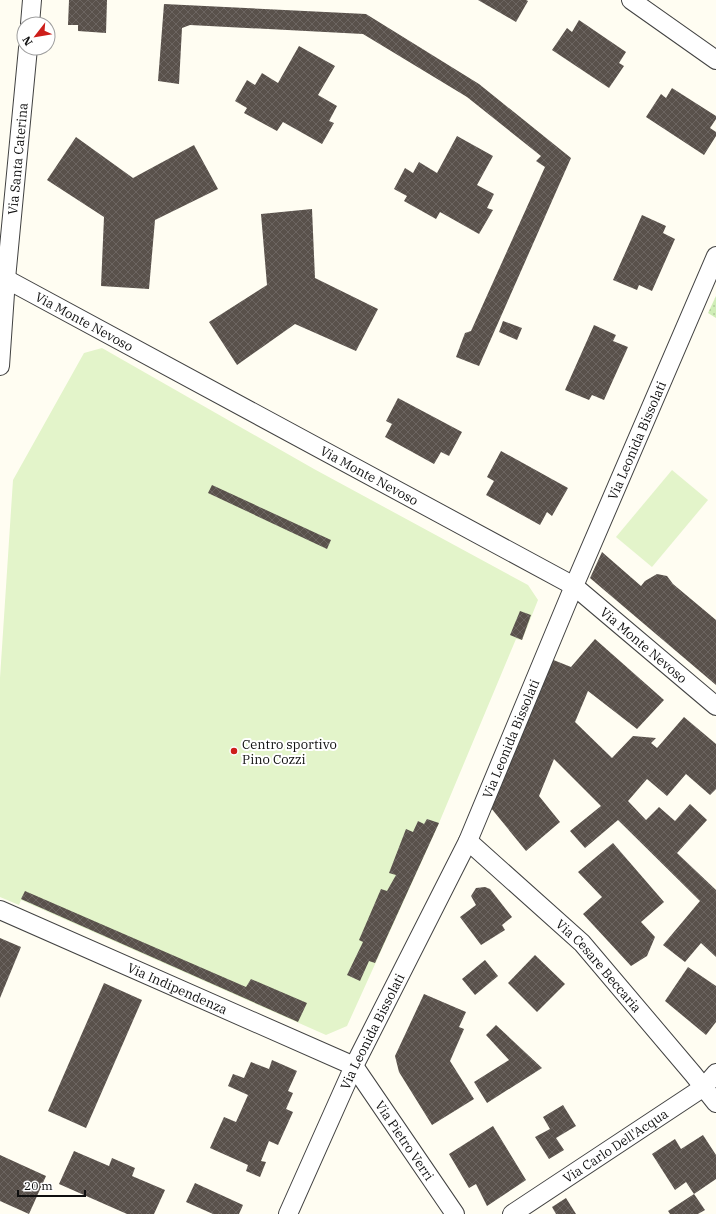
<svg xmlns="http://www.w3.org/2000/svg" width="716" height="1214" viewBox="0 0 716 1214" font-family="'IBM Plex Serif',serif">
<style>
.grass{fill:url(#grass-dots)}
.pitch{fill:#e3f4ca}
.building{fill:url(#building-cross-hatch)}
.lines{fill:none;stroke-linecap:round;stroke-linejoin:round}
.minor-casing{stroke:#424242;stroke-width:20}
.minor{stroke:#fff;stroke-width:18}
.poi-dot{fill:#cd1e1a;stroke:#fff;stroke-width:1.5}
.labels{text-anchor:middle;stroke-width:4;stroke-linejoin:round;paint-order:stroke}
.street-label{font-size:13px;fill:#0f0f0f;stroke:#fff}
.poi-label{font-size:13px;fill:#0f0f0f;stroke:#fff;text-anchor:start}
</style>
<defs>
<pattern id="grass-dots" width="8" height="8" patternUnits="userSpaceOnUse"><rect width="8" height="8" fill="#d0eeb7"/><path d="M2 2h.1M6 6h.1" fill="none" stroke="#b1cb9c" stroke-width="1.8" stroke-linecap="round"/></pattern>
<pattern id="building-cross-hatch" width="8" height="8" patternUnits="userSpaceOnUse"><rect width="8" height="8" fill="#59514b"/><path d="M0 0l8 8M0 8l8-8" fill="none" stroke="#6c6561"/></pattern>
</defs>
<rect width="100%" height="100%" fill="#fffdf2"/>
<path class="grass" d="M716 296V318L708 313Z"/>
<g class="pitch">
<path d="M102 348 314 469 528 585 538 600 522 640 516 639 439 823 347 1026 326 1035 21 900 19 905 0 897V678L13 480 84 353Z"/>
<path d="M672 470 708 500 652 567 616 537Z"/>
</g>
<g class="building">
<path d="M69 0H107L106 33 78 31V25H68Z"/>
<path d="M478 0H526L528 1 516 22Z"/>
<path d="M164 4 366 14 479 84 571 158 479 366 456 357 465 333 471 331 545 167 536 161 541 156 467 97 363 34 190 25 182 28 179 84 158 81Z"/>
<path d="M579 20 626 52 619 63 624 66 609 88 552 50 567 28 572 32Z"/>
<path d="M299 46 335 66 318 95 337 106 329 121 334 123 322 144 283 122 277 131 244 113 247 108 235 101 247 80 255 85 262 73 278 83Z"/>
<path d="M672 88 716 116V119L710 128 716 132V136L704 155 646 117 661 94 666 98Z"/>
<path d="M457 136 493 156 477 185 494 194 487 208 493 210 479 234 440 212 436 219 404 201 407 196 394 189 405 168 413 173 419 162 437 173Z"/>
<path d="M76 137 133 178 194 145 218 189 155 220 149 289 101 286 104 217 47 180Z"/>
<path d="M312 209 315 278 378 309 356 351 295 324 237 365 209 322 267 285 261 214Z"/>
<path d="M642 215 666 226 663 233 675 239 652 291 639 285 637 290 613 280Z"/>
<path d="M503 321 522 328 517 340 499 332Z"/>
<path d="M594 325 616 335 613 341 628 347 604 400 592 395 589 400 565 390Z"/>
<path d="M398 398 462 432 449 456 441 452 434 464 385 437 392 424 386 421Z"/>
<path d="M501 451 568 488 552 516 547 512 540 525 486 495 494 481 487 477Z"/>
<path d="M212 485 331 540 327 549 208 493Z"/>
<path d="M602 552 641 586 645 581 657 574 667 576 673 584 716 620V685L590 578Z"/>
<path d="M520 611 531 615 522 640 510 635Z"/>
<path d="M595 639 664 700 637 729 588 691 575 722 612 758 633 736 656 738 651 743 657 748 684 717 716 744V789L710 795 686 774 667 796 647 779 628 801 646 820 659 807 675 821 690 804 707 820 677 853 716 890V957L701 943 685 962 663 945 700 901 618 820 585 848 570 831 601 806 554 759 539 796 560 822 526 851 491 808 551 659 571 667Z"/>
<path d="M427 819 439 823 375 963 369 961 360 981 347 975 363 942 359 940 381 889 387 891 396 875 389 873 406 829 413 832 418 821 424 824Z"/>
<path d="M613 843 664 902 641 922 655 937 647 956 631 966 583 914 602 897 578 872Z"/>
<path d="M485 887 490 889 512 917 502 925 505 930 481 945 460 917 476 905 471 896 476 888Z"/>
<path d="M25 891 246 987 251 979 307 1003 298 1022 21 899Z"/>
<path d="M0 938 21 947 0 998Z"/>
<path d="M535 955 565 984 537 1012 508 983Z"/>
<path d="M485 960 498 976 475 995 462 979Z"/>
<path d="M688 967 716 986V1022L706 1035 665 1001Z"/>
<path d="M104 983 142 1000 86 1128 48 1111Z"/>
<path d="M424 994 466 1012 459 1027 464 1029 450 1061 474 1099 432 1125 399 1072 395 1056Z"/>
<path d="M496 1025 542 1068 487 1103 474 1082 509 1060 486 1035Z"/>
<path d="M272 1060 297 1071 288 1091 293 1093 286 1109 293 1112 278 1145 269 1141 261 1161 266 1162 260 1177 246 1171 248 1165 210 1148 224 1117 236 1122 248 1095 228 1086 233 1074 244 1078 251 1062 269 1069Z"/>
<path d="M563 1105 576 1126 556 1138 564 1150 549 1159 535 1137 550 1129 543 1117Z"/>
<path d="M493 1126 526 1180 487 1206 476 1184 469 1188 449 1154Z"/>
<path d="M703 1135 716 1155V1179L694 1194 686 1182 675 1190 652 1154 675 1139 681 1149Z"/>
<path d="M74 1151 109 1166 112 1158 135 1168 132 1176 165 1190 154 1214H127L59 1184Z"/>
<path d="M0 1155 46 1176 29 1214 0 1201Z"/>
<path d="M195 1183 243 1205 239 1214H213L186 1202Z"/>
<path d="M694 1194 705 1210 698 1214H670L668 1211Z"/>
<path d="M566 1198 576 1214H556L552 1207Z"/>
</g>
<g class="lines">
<defs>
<g id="minor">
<path d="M631 0 716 60"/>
<path d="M30 24 32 0"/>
<path id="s1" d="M0 279H6L574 586 716 706"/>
<path id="s2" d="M0 366 6 279 28 48"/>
<path id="s3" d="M468 841 582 943 693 1074 716 1103"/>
<path id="s4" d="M0 910 354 1066 455 1214"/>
<path id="s5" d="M288 1214 354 1066 468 841 574 586 716 256"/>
<path id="s6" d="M512 1214 704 1087 716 1073"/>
</g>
</defs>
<use href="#minor" class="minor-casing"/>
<use href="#minor" class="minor"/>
</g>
<circle class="poi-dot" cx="234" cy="751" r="4"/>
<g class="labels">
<g class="street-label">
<text dy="5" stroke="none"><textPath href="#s2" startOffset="208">Via Santa Caterina</textPath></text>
<text dy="5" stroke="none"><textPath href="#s1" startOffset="95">Via Monte Nevoso</textPath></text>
<text dy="5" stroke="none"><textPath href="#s5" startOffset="849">Via Leonida Bissolati</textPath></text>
<text dy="5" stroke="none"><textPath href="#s1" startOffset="419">Via Monte Nevoso</textPath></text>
<text dy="5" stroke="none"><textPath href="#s1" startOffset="743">Via Monte Nevoso</textPath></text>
<text dy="5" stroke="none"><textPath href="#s5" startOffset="525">Via Leonida Bissolati</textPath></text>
<text dy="5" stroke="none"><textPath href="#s3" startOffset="181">Via Cesare Beccaria</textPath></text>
<text dy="5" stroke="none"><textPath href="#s4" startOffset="194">Via Indipendenza</textPath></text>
<text dy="5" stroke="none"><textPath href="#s5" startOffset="201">Via Leonida Bissolati</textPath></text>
<text dy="5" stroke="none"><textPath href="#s4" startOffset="477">Via Pietro Verri</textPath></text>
<text dy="5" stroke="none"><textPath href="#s6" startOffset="124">Via Carlo Dell'Acqua</textPath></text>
</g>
<g class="poi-label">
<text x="242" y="749">Centro sportivo<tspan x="242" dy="15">Pino Cozzi</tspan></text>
</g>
</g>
<g transform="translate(36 36) rotate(239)"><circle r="19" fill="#ffffff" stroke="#9f9f9f"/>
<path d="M0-3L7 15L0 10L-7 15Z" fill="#cd1e1a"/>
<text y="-6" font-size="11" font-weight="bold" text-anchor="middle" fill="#0f0f0f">N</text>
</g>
<path d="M18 1190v6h67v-6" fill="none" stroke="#0f0f0f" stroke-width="2"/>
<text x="24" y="1190" font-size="12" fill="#0f0f0f" stroke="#ffffff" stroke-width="3" paint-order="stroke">20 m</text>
</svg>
